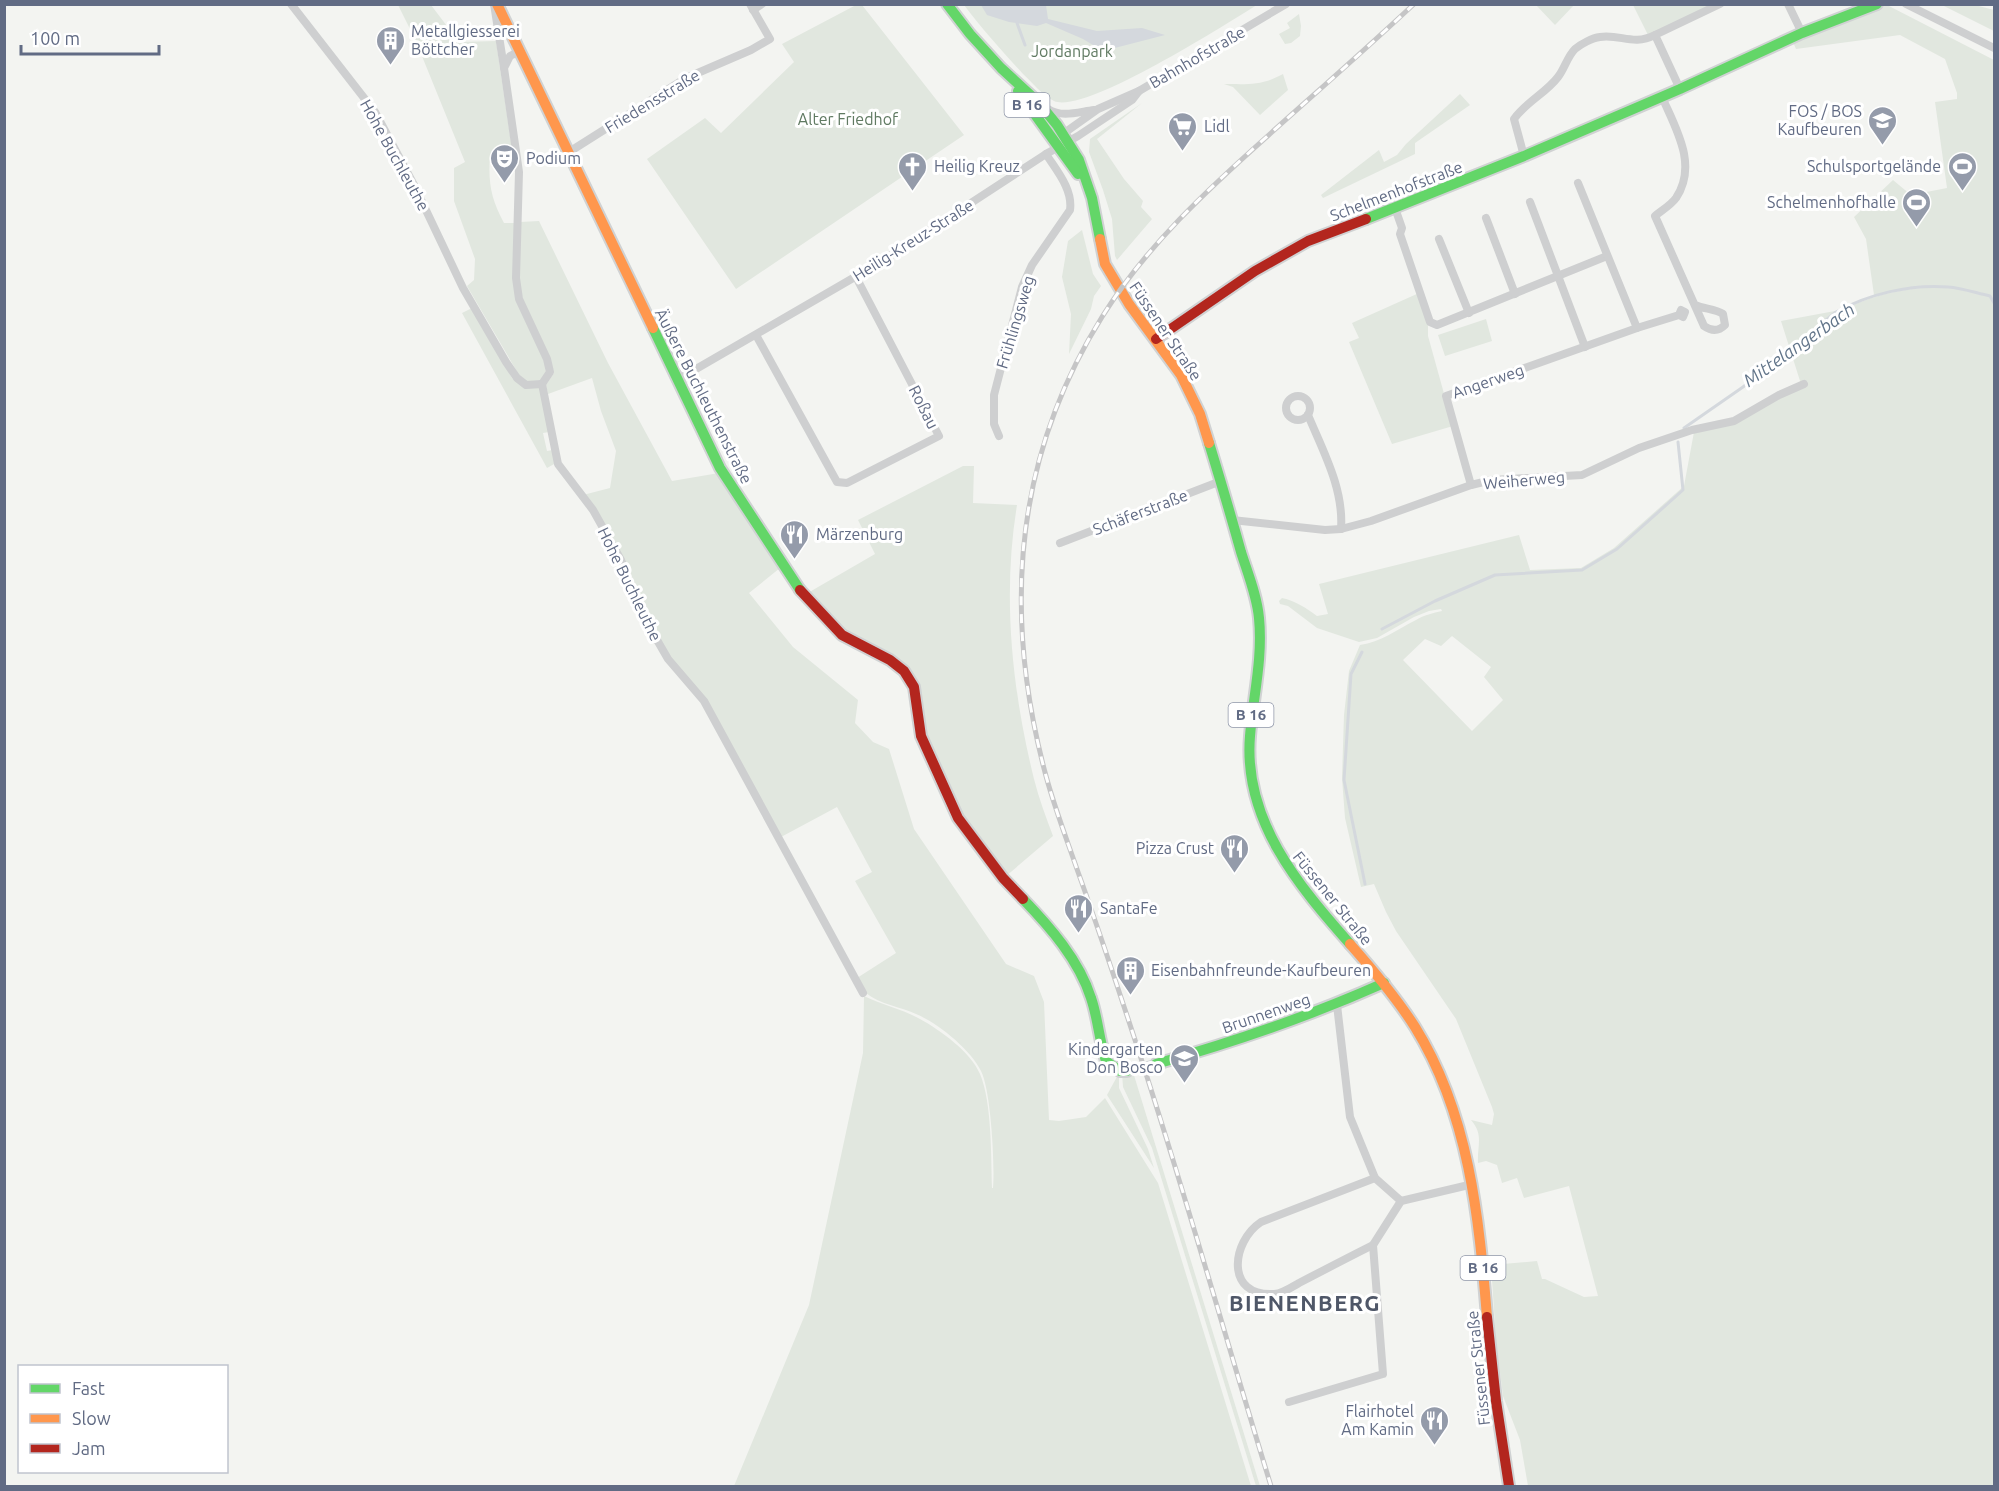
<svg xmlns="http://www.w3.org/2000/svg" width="1999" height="1491" viewBox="0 0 1999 1491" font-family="Ubuntu,sans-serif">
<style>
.green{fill:#e1e7df;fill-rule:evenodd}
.water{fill:#d4d8dd}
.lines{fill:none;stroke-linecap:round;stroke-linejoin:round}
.stream{stroke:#d4d8dd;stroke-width:3}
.secondary-tunnel{stroke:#ced2d6;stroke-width:10;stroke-dasharray:10 5;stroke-linecap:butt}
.fast-casing{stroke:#d0d2d3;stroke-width:14}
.slow-casing{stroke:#d0d2d3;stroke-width:14}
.jam-casing{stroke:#d0d2d3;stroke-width:14}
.street{stroke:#cecfd0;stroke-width:8}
.fast{stroke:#63d668;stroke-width:10}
.slow{stroke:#ff974d;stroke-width:10}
.jam{stroke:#b3261e;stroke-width:10}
.rail-casing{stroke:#c5c5c6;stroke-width:5}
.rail{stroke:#fff;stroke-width:3;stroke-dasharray:9;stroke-linecap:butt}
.labels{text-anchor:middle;stroke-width:6;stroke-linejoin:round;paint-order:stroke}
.shield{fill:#fff;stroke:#9097a9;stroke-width:1.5}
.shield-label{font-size:15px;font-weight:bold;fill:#616b84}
.poi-label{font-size:16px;fill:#616b84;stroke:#fff;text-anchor:start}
.park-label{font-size:16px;fill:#607a62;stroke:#fff}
.street-label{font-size:16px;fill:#616b84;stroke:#fff}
.water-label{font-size:18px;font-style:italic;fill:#617489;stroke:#fff}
.district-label{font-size:22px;font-weight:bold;letter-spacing:1.5px;fill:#4f5768;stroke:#fff}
</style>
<rect width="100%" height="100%" fill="#f3f4f1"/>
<g class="green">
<path d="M398 5H431L459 42 496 41 512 149 490 155C488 183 491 199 504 223H515L514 279 545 361 546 372 540 381 527 382 519 375 467 286 474 280 475 259 454 201V168L465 162 415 39Z"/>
<path d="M856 5H862L964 135 736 289 647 159 705 118 721 133 794 62 782 44Z"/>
<path d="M964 5H1257C1226 24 1084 115 1054 101 1042 95 1033 83 1023 74 1002 51 983 30 964 5Z"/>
<path d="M1536 5H1574L1555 25Z"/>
<path d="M1633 5H1713L1648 35Z"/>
<path d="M1887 5 1994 60V1486H1528L1520 1440 1503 1396 1496 1340 1491 1265 1537 1261 1542 1279H1545L1584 1297 1598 1296 1569 1186 1524 1198 1517 1178 1502 1183 1497 1165 1486 1161 1478 1163C1477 1145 1484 1135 1471 1120L1492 1125 1494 1114 1492 1107 1456 1019 1396 931 1386 912 1374 884 1361 887 1345 818 1342 778 1344 715 1349 671 1360 645C1381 642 1396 630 1416 620 1424 615 1433 613 1442 611L1441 609 1429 611 1414 617 1377 638 1359 642 1317 628 1288 606 1280 604 1279 601 1282 598C1296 601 1306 608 1317 616L1328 614 1319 584 1519 535 1530 570 1581 568 1614 548 1684 486 1694 432 1735 423 1801 384 1781 321 1835 311 1837 313C1870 295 1910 285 1949 288 1962 289 1976 294 1990 296L1950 286 1920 287 1874 295 1866 239 1854 217 1893 180 1911 195 1947 188 1935 102 1957 99V93L1945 59 1900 35 1796 49 1792 40 1846 19ZM1452 636 1491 667 1484 677 1503 700 1472 731 1403 660 1425 639 1441 646Z"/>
<path d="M1942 5H1975L1994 10V31Z"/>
<path d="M1299 14 1301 26 1300 36 1291 43 1285 44 1279 34 1290 28 1287 23Z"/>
<path d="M1283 74 1288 90 1260 115 1233 87 1224 84C1248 84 1261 86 1283 74Z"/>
<path d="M1460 94 1470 105 1415 143V154L1323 198 1321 195 1379 150 1384 162 1397 155 1406 144Z"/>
<path d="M1142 103 1097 139 1124 179 1143 201 1141 207 1152 219 1117 260 1115 256 1112 219 1103 190 1089 152 1090 139Z"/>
<path d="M539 221 608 363 672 481 719 473 780 568 749 593 793 647 858 700 855 723 873 742 889 749 914 829 1006 964 1034 976 1044 1002 1049 1120 1059 1121 1086 1117 1105 1098 1158 1183 1251 1486H734L809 1305 863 1053 864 996C882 1005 902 1009 920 1019 940 1030 971 1052 980 1074 992 1102 991 1157 992 1188H993C995 1166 991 1090 981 1071 971 1050 938 1023 916 1014 901 1007 879 1004 866 993 862 990 859 983 857 978L896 953 855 881 872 872 837 807 781 837 706 700 670 658 643 613 622 559 583 495 610 488 616 451 601 411 592 378 548 394 546 385 554 373C548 345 529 323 522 296 515 273 519 247 520 222Z"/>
<path d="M1082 230 1093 274 1101 286 1094 296 1091 309 1069 354 1071 314 1062 277 1068 241Z"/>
<path d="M1419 293 1428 322V336L1453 426 1392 444 1349 342 1359 338 1352 323Z"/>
<path d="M472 308 512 378 525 388H540L549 432 543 433 547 451 553 450 556 463 547 468 462 313Z"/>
<path d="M1486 319 1492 341 1445 356 1438 335Z"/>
<path d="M963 466H974L973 503 1017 505C1002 596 1012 690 1034 779 1039 799 1046 817 1053 836L1005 877 960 817 923 735 906 670 844 634 806 594 875 554 858 520Z"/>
<path d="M1133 1072 1260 1486H1256L1152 1148 1123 1087 1122 1073Z"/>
<path d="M1119 1073V1088L1148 1149 1154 1168 1107 1095Z"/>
</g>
<path class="water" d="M981 5H1046L1048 19 1097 31 1142 28 1165 35 1103 51 1083 39 1046 23 1037 26 1009 22 987 15Z"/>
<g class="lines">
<g class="stream">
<path d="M1017 23 1025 45"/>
<path d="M1684 428 1743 387 1836 312C1869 294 1910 284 1948 287 1962 288 1976 293 1990 296L1994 303"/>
<path d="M1382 629 1435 601 1495 575 1582 570 1617 549 1683 490 1678 442"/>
<path d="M1362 652 1351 674 1344 780 1365 884"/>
</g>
<path class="secondary-tunnel" d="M1127 1071 1156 1064"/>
<defs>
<g id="fast">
<path d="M947 4 970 34 1001 68 1039 103 1057 125 1079 160 1092 198 1100 239"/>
<path d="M1018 91 1078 174"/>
<path d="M1366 219 1524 156 1680 89 1802 33 1877 4"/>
<path d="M653 328 720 468 800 590"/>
<path d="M1209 443C1220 479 1231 516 1241 552 1248 574 1257 596 1259 618 1263 659 1253 697 1250 736 1243 820 1298 885 1350 944"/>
<path d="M1023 899C1050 927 1079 960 1091 998 1098 1018 1099 1040 1106 1061L1120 1071H1127"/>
<path d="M1156 1064C1234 1042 1310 1016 1384 983"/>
</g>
<g id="slow">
<path d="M497 4 653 328"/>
<path d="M1100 239 1105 264 1129 304 1181 375 1200 414 1209 443"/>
<path d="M1350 944C1373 970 1396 997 1415 1027 1469 1114 1479 1217 1487 1317"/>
</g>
<g id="jam">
<path d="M1156 339 1255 271 1308 241 1366 219"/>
<path d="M800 590 842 635 890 660 904 671 914 687 921 736 958 818 1003 878 1023 899"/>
<path d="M1487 1317 1496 1401 1509 1486"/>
</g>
</defs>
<use href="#fast" class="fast-casing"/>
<use href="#slow" class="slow-casing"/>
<use href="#jam" class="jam-casing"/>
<g class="street">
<path d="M291 4 375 112 414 185 463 288 506 362 517 378 526 385 542 384"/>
<path d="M494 4 504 68"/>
<path d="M1788 4 1802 33"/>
<path d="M1906 4 1994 48"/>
<path d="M753 10 762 4"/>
<path d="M520 51 510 56 504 68 519 172 516 278 519 299 547 359 550 372 542 384"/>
<path d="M1680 89 1655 35 1720 4"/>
<path d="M1662 97C1676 129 1698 165 1676 198 1671 205 1661 211 1655 216L1704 326C1711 331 1718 332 1725 325L1723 314C1715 309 1704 309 1695 305"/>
<path d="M1048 109C1062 118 1078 112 1094 110"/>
<path d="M1060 136 1098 109 1139 91 1286 4"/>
<path d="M569 152 686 78 751 50 770 39 750 4"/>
<path d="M1524 156 1514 119C1526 102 1546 93 1558 77 1565 68 1567 57 1575 49 1581 44 1592 38 1600 37 1621 34 1633 46 1655 35"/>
<path d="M1530 202 1585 347"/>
<path d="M1395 208 1402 228 1400 234 1430 322 1437 325 1607 256"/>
<path d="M1486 218 1515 294"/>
<path d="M1439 239 1469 313"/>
<path d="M1637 328 1679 315 1681 310 1685 312 1683 317 1679 315"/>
<path d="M756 335 837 482 847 483 939 436 856 277"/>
<path d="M677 380 879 263 1046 154 1078 136 1132 100 1139 91"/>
<path d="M542 384 558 464 593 510 621 560 642 614 668 659 704 701 863 993"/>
<circle cx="1298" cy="408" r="12"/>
<path d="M1308 415C1323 451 1344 489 1341 529"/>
<path d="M999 436 994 424V395L1022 287 1032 265 1070 210C1073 189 1056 170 1046 154"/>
<path d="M1471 485 1446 396 1637 328 1578 183"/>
<path d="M1232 520 1325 530 1341 529 1371 521 1471 485 1492 480 1582 475 1639 448 1692 430 1734 421 1779 395 1804 384"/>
<path d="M1060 543 1221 481"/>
<path d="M1337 1005 1350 1117 1375 1178 1401 1201"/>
<path d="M1373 1245C1349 1257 1324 1270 1299 1283 1292 1287 1282 1294 1274 1294 1225 1297 1231 1242 1261 1222L1375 1178"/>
<path d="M1289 1402 1383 1374 1373 1245 1401 1201 1473 1184"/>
</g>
<use href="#fast" class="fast"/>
<use href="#slow" class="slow"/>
<use href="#jam" class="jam"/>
<defs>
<path id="rail" d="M1271 1486C1226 1340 1185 1192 1137 1046 1118 988 1099 930 1078 872 1067 840 1055 809 1046 776 1003 616 1012 461 1102 317 1146 246 1208 189 1271 133 1319 90 1367 48 1414 4"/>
</defs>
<use href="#rail" class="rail-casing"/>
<use href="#rail" class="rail"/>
</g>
<defs>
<symbol id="building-pin" viewBox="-11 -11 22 30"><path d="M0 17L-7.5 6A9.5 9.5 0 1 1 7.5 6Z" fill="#949baa" stroke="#fff"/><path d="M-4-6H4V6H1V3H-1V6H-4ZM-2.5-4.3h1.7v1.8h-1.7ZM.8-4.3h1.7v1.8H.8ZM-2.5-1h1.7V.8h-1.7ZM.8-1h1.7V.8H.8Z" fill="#fff"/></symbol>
<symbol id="school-pin" viewBox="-11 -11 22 30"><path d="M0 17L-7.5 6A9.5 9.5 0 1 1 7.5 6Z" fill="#949baa" stroke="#fff"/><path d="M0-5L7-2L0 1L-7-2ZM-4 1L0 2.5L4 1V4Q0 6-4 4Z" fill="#fff"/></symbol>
<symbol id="supermarket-pin" viewBox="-11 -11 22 30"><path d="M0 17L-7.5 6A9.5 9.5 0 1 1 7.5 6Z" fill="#949baa" stroke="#fff"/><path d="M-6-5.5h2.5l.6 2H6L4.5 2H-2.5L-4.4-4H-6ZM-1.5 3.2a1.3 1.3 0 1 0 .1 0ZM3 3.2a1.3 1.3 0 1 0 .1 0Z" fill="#fff"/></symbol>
<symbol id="theatre-pin" viewBox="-11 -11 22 30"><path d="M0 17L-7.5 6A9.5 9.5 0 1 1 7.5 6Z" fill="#949baa" stroke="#fff"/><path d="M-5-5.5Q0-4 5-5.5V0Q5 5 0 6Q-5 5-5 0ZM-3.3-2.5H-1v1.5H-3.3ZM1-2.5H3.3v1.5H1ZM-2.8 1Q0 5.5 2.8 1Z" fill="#fff"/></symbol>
<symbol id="church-pin" viewBox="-11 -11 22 30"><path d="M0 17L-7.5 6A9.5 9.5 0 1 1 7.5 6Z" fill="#949baa" stroke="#fff"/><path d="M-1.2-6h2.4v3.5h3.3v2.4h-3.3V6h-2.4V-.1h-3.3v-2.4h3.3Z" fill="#fff"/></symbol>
<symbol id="stadium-pin" viewBox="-11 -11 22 30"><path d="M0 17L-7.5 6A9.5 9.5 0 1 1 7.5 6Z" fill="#949baa" stroke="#fff"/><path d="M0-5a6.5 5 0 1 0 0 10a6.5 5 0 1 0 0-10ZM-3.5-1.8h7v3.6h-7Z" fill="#fff"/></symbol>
<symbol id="restaurant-pin" viewBox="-11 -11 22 30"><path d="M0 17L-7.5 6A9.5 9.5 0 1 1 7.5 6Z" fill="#949baa" stroke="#fff"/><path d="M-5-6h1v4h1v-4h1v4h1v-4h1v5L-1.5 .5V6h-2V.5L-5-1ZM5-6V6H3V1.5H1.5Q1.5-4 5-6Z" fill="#fff"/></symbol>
</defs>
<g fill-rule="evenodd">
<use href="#building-pin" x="374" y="24" width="33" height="45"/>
<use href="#school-pin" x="1866" y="104" width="33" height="45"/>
<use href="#supermarket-pin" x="1166" y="110" width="33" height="45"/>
<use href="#theatre-pin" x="488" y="142" width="33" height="45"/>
<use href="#church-pin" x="896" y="150" width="33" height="45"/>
<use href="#stadium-pin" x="1946" y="150" width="33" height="45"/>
<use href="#stadium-pin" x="1900" y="186" width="33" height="45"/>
<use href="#restaurant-pin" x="778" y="518" width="33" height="45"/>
<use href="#restaurant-pin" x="1218" y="832" width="33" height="45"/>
<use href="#restaurant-pin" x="1062" y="892" width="33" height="45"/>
<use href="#building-pin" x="1114" y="954" width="33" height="45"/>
<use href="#school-pin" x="1168" y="1042" width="33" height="45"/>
<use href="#restaurant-pin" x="1418" y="1404" width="33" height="45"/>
</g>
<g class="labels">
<g class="shield">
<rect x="1004.5" y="93" width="45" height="24" rx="4.5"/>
<rect x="1228.5" y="703" width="45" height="24" rx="4.5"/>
<rect x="1460.5" y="1256" width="45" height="24" rx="4.5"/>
</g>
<g class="shield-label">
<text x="1027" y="110">B 16</text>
<text x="1251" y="720">B 16</text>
<text x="1483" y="1273">B 16</text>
</g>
<g class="poi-label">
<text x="411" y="37">Metallgiesserei<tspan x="411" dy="18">Böttcher</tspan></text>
<text x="1862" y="117" text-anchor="end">FOS / BOS<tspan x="1862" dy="18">Kaufbeuren</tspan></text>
<text x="1204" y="132">Lidl</text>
<text x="526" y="164">Podium</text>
<text x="934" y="172">Heilig Kreuz</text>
<text x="1941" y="172" text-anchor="end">Schulsportgelände</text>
<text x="1896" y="208" text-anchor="end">Schelmenhofhalle</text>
<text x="816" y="540">Märzenburg</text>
<text x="1214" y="854" text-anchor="end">Pizza Crust</text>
<text x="1100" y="914">SantaFe</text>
<text x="1151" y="976">Eisenbahnfreunde-Kaufbeuren</text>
<text x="1163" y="1055" text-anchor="end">Kindergarten<tspan x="1163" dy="18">Don Bosco</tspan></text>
<text x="1414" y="1417" text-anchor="end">Flairhotel<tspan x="1414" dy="18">Am Kamin</tspan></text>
</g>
<g class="park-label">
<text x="1072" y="57">Jordanpark</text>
<text x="848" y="125">Alter Friedhof</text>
</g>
<g class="street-label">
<text transform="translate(1197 57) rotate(-30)" y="6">Bahnhofstraße</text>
<text transform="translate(652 101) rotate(-31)" y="6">Friedensstraße</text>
<text transform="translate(395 155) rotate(61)" y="6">Hohe Buchleuthe</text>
<text transform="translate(1396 191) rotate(-21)" y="6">Schelmenhofstraße</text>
<text transform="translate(913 240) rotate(-32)" y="6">Heilig-Kreuz-Straße</text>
<text transform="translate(1015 322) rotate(-73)" y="6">Frühlingsweg</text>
<text transform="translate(1166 331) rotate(56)" y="6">Füssener Straße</text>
<text transform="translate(1488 381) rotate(-19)" y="6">Angerweg</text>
<text transform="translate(704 396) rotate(63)" y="6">Äußere Buchleuthenstraße</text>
<text transform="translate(924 407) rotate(63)" y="6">Roßau</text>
<text transform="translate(1524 480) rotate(-5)" y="6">Weiherweg</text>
<text transform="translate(1140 512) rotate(-21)" y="6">Schäferstraße</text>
<text transform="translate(630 584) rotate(64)" y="6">Hohe Buchleuthe</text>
<text transform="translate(1333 898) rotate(51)" y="6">Füssener Straße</text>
<text transform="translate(1266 1013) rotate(-19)" y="6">Brunnenweg</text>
<text transform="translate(1478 1368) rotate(-96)" y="6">Füssener Straße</text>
</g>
<g class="water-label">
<text transform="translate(1799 345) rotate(-35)" y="6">Mittelangerbach</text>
</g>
<g class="district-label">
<text x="1305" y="1311">BIENENBERG</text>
</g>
</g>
<rect width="1999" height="1491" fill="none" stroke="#616b84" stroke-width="12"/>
<rect x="18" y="1365" width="210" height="108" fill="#ffffff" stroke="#c0c4ce" stroke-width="1.5"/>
<rect x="30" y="1384" width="30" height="9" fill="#63d668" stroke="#c0c4ce" stroke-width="1.5"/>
<text x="72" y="1395" font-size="18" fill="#616b84">Fast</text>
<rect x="30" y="1414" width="30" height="9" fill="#ff974d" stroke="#c0c4ce" stroke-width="1.5"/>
<text x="72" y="1425" font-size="18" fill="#616b84">Slow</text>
<rect x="30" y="1444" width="30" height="9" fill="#b3261e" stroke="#c0c4ce" stroke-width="1.5"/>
<text x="72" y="1455" font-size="18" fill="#616b84">Jam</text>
<path d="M21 45v9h138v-9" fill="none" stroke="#616b84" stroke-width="3"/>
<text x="30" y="45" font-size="18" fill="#616b84" stroke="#ffffff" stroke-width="4.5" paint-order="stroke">100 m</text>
</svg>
